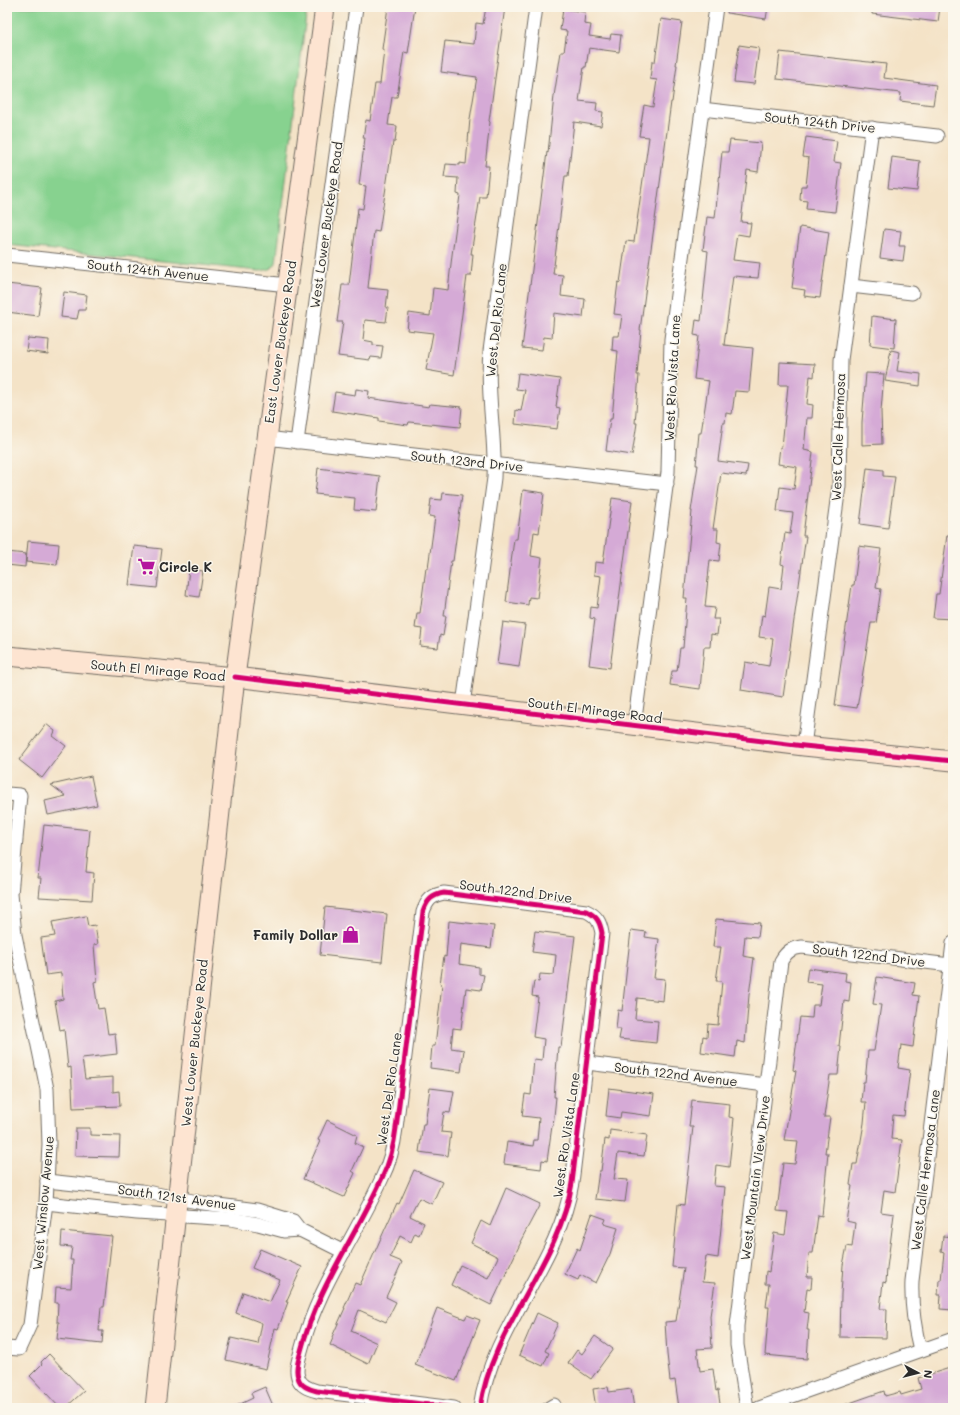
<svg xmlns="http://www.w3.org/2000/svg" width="960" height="1415" viewBox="0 0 960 1415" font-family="Mali,sans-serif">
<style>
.green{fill:#87d28f;stroke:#597e5d}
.building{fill:#d5aad6}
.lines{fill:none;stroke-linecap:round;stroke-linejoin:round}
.street-casing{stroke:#716b62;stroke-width:15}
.secondary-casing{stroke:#716b62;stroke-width:21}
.street{stroke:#fff;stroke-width:13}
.secondary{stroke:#fde4d1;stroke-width:19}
.cycleway-casing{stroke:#fbf7ec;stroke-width:8}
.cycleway{stroke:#d6006c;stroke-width:5}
.labels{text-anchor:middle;stroke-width:3;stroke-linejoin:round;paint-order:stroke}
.street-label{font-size:13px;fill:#2b2b2b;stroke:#fbf7ec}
.poi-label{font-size:13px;font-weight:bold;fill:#2b2b2b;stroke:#fbf7ec;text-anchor:start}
</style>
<rect width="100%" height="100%" fill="#fbf7ec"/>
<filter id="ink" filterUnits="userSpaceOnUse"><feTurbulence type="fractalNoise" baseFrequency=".025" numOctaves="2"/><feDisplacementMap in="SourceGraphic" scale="8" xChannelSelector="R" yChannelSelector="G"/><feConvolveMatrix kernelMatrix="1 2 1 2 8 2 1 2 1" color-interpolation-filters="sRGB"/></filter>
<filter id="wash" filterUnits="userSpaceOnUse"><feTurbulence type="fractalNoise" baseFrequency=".012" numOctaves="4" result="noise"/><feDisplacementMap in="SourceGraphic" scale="16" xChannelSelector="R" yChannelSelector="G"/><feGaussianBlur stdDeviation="0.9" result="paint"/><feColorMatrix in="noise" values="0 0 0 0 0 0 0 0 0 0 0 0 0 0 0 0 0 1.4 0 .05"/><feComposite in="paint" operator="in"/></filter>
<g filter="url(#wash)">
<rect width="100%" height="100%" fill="#f4e3c7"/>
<path class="green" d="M7 7H307L276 263C272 269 267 270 260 271L7 245Z"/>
<g id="blocks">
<g class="building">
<path d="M388 7H415L408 53 404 52 397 97H392L388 125 397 126 395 142H393L379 232 374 231 368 288 388 290 386 308H388L386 322 365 320 363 340 373 342V345L383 346 381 358 371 357 370 360 338 356 343 322H337L342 285H349L358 208 363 209 366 186 359 185 365 138H363L366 120 370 121 375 84H380L384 50 382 49Z"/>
<path d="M486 7H505L489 121 490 122 485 166H489L486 197H480L471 254H473L471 276H467L454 375 426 370 433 333 407 330 409 313 430 316 433 288 448 290 452 255 460 195 457 194 458 178 444 177 446 164 460 165V163L466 164 470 119 477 77 441 72 445 41 474 44 476 23 483 24Z"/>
<path d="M728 7H768L766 19 727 13Z"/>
<path d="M872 7H940L938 22 872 14Z"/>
<path d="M563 9 585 12 584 24 591 25 589 36 610 39 611 34 621 35 619 52 589 48 586 67H584L579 101 597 103 596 111 603 112 601 126 574 122 568 176H565L553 274 563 275 561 296 585 299 583 317 554 313 552 338 544 337 542 350 522 348 547 152 548 153 554 96 561 52H564L567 31 560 30Z"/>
<path d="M661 19 682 22 676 65H677L672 102H671L640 330H641L637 375H639L635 423H637L632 455 606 451 610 419H612L618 351 612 350 613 336H619L622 315 614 314 618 282 620 283 626 241 634 242 649 137 639 136 644 105 653 107 657 80 650 79 652 62H655Z"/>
<path d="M739 45 759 48 754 84 734 82Z"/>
<path d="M780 52 886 64 884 78 936 85 933 105 900 101 901 93 777 79Z"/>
<path d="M806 137 837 141 834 162 841 163 835 212 806 209 807 201 800 200 801 186H806L809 158 803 157Z"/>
<path d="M730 140 761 143 758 172 747 170 741 222 751 223 749 236 737 234 733 260 760 263 758 278 733 276 724 345 753 348 749 392 735 391 732 414 726 413 725 423H723L718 461 748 465 746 476 721 473 713 529H718L717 542 721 543 719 561 710 560 705 607 715 608 713 619H719L717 635 711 634 710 647H704L700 689 670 685 672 671H677L680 648H683L687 598H684L692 511H691L698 465H696L699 433H701L709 381 694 379 699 336 694 335 696 320 701 321 708 251 703 250 707 217 715 218 722 152H728Z"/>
<path d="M892 157 920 161 917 191 888 188Z"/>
<path d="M800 227 829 232 820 298 804 296 805 290 792 288Z"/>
<path d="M884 229 901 231 899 246H905L903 261 880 258Z"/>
<path d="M7 284 42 288 38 316 7 312Z"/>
<path d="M64 292 87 295 85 310H79L77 319 61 317Z"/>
<path d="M872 316 896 319 894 348 870 345Z"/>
<path d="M28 338 49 340 48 354 26 351Z"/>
<path d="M891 350 900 352 897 371 921 374 920 386 885 381Z"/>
<path d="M780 362 815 364 814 377 810 376 807 404 813 405 812 418H807L804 450 813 452 803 536H806L783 697 741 690 745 662 769 666 773 639 759 637 762 615 765 616 769 587 781 589 784 565 781 564 785 533 790 534 793 513 777 511 780 487 794 489 797 467 778 464 780 447H782L788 385H779Z"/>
<path d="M518 373 560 379 556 407 560 408 557 429 515 424 516 410 521 411 525 390 516 389Z"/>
<path d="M866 373 884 374 881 411 882 444 862 445V422Z"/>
<path d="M356 389 369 391 368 398 429 407 430 404 462 407 460 427 409 422 408 425 379 421V418L332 411 335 392 355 395Z"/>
<path d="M318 468 380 476 376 512 354 510 355 498 315 494Z"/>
<path d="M867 468 883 470V476L895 477 888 528 860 524Z"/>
<path d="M523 490 544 493 539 533 534 532 531 556 542 558 537 598 529 597 528 605 506 602 514 539H517Z"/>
<path d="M443 493 462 495 453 561H451L444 616H446L443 636 440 635 438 648 420 646 422 629 415 628 417 613H420L426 568H428L435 517 429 516 431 499 442 500Z"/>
<path d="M612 498 632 501 610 668 589 665 595 619 590 618 591 607 597 608 601 576 594 575 595 562 603 563Z"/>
<path d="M947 535H953V619L933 618 936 594H939Z"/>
<path d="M28 541 59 544 57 565 26 562Z"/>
<path d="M134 546 162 549 157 588 129 585Z"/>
<path d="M859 546 881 549 876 588 881 589 876 623H871L857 708 835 705 852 585H854Z"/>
<path d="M7 552 26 554 25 567 7 565Z"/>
<path d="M189 569 203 571 199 597 186 595Z"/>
<path d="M503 622 525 625 519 667 497 664Z"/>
<path d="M46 724 55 731 53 736 66 746 42 778 19 760Z"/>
<path d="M91 776 97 805 48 815 45 801 66 796 51 785Z"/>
<path d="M44 825 90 830 86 872 94 873 92 900 39 897 41 878H38Z"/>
<path d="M325 907 387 914 382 962 320 955Z"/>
<path d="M86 916 88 926 95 925 98 944 94 945 97 981 94 982 98 1009 104 1008 108 1034 115 1033 117 1054 82 1058 85 1079 113 1077V1092L119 1091 120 1106 73 1108 71 1067 68 1068 64 1029 60 1030 55 1001 63 999 61 973 46 975 41 938 55 936 52 922Z"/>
<path d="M716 919 760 923 758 937 745 936 743 956 754 958 749 995 745 1043 737 1041 735 1057 701 1052 703 1036 707 1037 708 1024 718 1025 722 981H716L721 947H713Z"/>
<path d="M449 921 494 926 491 948 461 944 459 964 479 967V974L484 975 481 990 466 988 461 1029 453 1028 451 1048 464 1050 461 1072 430 1068 432 1046H435L442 985 440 984 444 956 446 957Z"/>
<path d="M631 930 646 932 645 937 659 939 654 978 665 979 663 1001 637 998 635 1019 658 1021 656 1043 619 1039 621 1029H616L618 1010 622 1011Z"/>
<path d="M535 931 575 936 561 1047H558L554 1097H556L553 1126H552L547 1161 542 1160 541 1169 504 1164 507 1142 533 1146 534 1140H537L539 1118 522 1116 525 1094 531 1095 534 1059 542 1060 544 1039 533 1037 538 997 532 996 534 981 539 982 540 974 554 975 556 955 532 952Z"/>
<path d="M808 968 846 973 845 981 851 982 849 1002 844 1001 839 1046 841 1047 838 1075H830L824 1117H830L825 1153H828L822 1216 818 1215 813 1253H809L807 1277H812L811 1289 807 1288 804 1312 809 1313 807 1330H809L807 1359 765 1355 769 1307H766L769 1284H765L766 1271 769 1272 774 1233 785 1235 788 1212 777 1211 783 1163 795 1164 798 1141 784 1140 796 1071 793 1070 800 1017 812 1018 813 1005H819L822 984 806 982Z"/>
<path d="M877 977 915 983 913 995 919 996 913 1047 901 1045 898 1068 910 1070 904 1116 893 1115 891 1139 902 1140 895 1192 884 1190 881 1212 894 1214 887 1268 886 1283 883 1282 880 1309H887L886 1338 840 1337 841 1294 843 1265 847 1246 852 1247 855 1223 846 1221 852 1186 850 1185 853 1164H857L864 1123 866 1102H861L863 1082H865L868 1051H874L881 1005 873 1004Z"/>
<path d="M430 1088 454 1091 450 1113 444 1112 441 1132 451 1133 448 1156 419 1152 423 1124H425Z"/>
<path d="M609 1088 654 1094 651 1116 621 1112 620 1118 606 1116Z"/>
<path d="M692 1100 730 1104 729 1117 734 1118 729 1167 716 1165 714 1186 725 1187 718 1258 706 1256 702 1282 715 1283 710 1316 712 1348 697 1349 700 1371 713 1369 716 1391 718 1390 720 1404 708 1405V1408H679L675 1380 670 1381 667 1354 665 1322 676 1321 684 1268 672 1267 678 1204 684 1205 693 1127H689Z"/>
<path d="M327 1120 357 1135 355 1143 363 1147 352 1171 355 1173 344 1197 303 1179 320 1141 318 1140Z"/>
<path d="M76 1128H90V1135L120 1136 119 1157 75 1156Z"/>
<path d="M610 1130 647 1135 644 1156 618 1153 614 1179 628 1180 625 1202 595 1199 599 1171H601L605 1139 609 1140Z"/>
<path d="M414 1170 442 1182 432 1204 419 1198 410 1216 424 1223 419 1235 415 1233 411 1242 400 1236 390 1257 402 1262 386 1297 396 1302 386 1322 359 1310 351 1331 377 1343 368 1364 330 1345 333 1338 332 1337 345 1308H344L355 1283 360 1285 385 1229 397 1203 399 1204Z"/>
<path d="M506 1188 540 1204 520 1242H521L491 1305 451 1285 460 1265 488 1278 498 1257 471 1243 481 1221 490 1226Z"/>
<path d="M592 1214 606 1219 604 1224 618 1228 610 1254 596 1283 580 1275 578 1280 565 1274 577 1248 580 1250Z"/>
<path d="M62 1231 112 1236 104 1307H101L99 1331H103L102 1344 57 1339 59 1322H57L58 1303H55L56 1287 71 1288 73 1260H70L72 1247 61 1246Z"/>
<path d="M943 1236 953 1237V1310L940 1309 941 1295H938L939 1280H941L944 1253 941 1252Z"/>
<path d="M260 1249 302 1267 286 1302H288L278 1329 275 1328 266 1369 226 1360 231 1338 258 1344 262 1323 236 1313 243 1292 270 1302 280 1280 252 1268Z"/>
<path d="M437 1308 465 1319 467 1315 480 1320 456 1381 415 1365Z"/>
<path d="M537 1313 558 1323 545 1351 549 1353 543 1366 519 1355Z"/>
<path d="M595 1336 613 1349 591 1379 568 1363 577 1350 582 1354Z"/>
<path d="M49 1354 84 1391 65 1408H60L30 1376 42 1364 41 1362Z"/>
<path d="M953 1367V1408H841V1406L884 1391 885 1396 900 1392 901 1395 921 1389 918 1378Z"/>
<path d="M265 1387 274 1408H232L253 1398 251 1393Z"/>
<path d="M608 1387 609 1392 631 1389 634 1408H596L593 1389Z"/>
</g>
</g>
</g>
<g filter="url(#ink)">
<use href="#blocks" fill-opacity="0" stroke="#716b62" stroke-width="1"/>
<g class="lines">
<defs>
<g id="street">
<path d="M702 109 937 136"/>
<path d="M7 255 288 285"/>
<path d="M851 286 912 293"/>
<path d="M266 438 667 484"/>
<path d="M297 442 356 7"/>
<path d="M463 705 494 478C496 436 486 394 490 351L536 7"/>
<path d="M634 726 668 472 671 339 716 7"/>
<path d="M804 746 839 486 841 360 872 128"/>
<path d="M7 794 20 795 11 894 15 935 47 1089 49 1144 46 1203 30 1325 19 1349 7 1348"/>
<path d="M587 1063 766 1085"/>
<path d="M47 1181 141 1191 203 1203 257 1210 293 1221 300 1230 344 1252"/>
<path d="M46 1203 137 1213 231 1219 258 1224 284 1231 300 1230"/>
<path d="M920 1350C914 1326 911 1305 912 1281L953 943"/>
<path d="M454 1408 317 1391C309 1389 300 1386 298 1377 295 1369 299 1359 301 1351 317 1288 356 1236 382 1178 390 1162 394 1145 396 1128L423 912C427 900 432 895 444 893L586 911C597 916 600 922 602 933L572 1183C559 1264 492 1326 480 1408"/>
<path d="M549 1408 554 1405"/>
<path d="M747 1408 737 1345V1326L781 961C787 951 792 948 802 947L950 965"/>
<path d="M759 1408 953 1339"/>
</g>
<g id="secondary">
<path d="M7 656 235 677 804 746 953 761"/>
<path d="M155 1408 196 1026 235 677 325 7"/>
</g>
</defs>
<use href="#street" class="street-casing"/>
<use href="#secondary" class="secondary-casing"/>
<use href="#street" class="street"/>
<use href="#secondary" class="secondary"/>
<defs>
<g id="cycleway">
<path d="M235 677 804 746 953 761"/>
<path d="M454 1408 317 1391C309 1389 300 1386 298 1377 295 1369 299 1359 301 1351 317 1288 356 1236 382 1178 390 1162 394 1145 396 1128L423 912C427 900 432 895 444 893L586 911C597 916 600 922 602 933L572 1183C559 1264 492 1326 480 1408"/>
</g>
</defs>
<use href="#cycleway" class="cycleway-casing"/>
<use href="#cycleway" class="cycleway"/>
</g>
</g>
<defs>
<symbol id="supermarket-bare" viewBox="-9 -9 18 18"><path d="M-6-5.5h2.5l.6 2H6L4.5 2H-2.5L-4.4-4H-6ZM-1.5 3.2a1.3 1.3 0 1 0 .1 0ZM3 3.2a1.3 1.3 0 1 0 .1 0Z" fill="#b5179e" stroke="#fbf7ec" stroke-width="2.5" paint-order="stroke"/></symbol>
<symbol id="shop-bare" viewBox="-9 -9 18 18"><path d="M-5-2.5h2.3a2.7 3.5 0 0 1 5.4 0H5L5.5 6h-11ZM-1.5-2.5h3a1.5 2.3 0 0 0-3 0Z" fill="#b5179e" stroke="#fbf7ec" stroke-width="2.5" paint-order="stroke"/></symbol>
</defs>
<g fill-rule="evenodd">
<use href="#supermarket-bare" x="134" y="554" width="25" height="25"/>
<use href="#shop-bare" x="338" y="922" width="25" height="25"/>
</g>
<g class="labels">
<g class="street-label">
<text transform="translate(820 122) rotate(6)" y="5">South 124th Drive</text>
<text transform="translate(326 225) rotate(-82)" y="5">West Lower Buckeye Road</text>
<text transform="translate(148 270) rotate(6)" y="5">South 124th Avenue</text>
<text transform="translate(496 320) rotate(-84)" y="5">West Del Rio Lane</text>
<text transform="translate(280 342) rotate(-82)" y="5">East Lower Buckeye Road</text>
<text transform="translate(672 378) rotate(-87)" y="5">West Rio Vista Lane</text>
<text transform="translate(838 437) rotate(-88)" y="5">West Calle Hermosa</text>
<text transform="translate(467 461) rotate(6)" y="5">South 123rd Drive</text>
<text transform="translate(158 670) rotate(5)" y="5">South El Mirage Road</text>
<text transform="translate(595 710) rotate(7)" y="5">South El Mirage Road</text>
<text transform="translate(516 891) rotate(7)" y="5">South 122nd Drive</text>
<text transform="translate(869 955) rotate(7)" y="5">South 122nd Drive</text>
<text transform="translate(194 1043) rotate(-84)" y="5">West Lower Buckeye Road</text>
<text transform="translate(676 1074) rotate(7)" y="5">South 122nd Avenue</text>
<text transform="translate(389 1089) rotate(-82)" y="5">West Del Rio Lane</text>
<text transform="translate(566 1135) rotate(-82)" y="5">West Rio Vista Lane</text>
<text transform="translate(925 1170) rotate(-83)" y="5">West Calle Hermosa Lane</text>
<text transform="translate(755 1178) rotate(-83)" y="5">West Mountain View Drive</text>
<text transform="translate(177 1197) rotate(8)" y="5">South 121st Avenue</text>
<text transform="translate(43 1203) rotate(-85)" y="5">West Winslow Avenue</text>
</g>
<g class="poi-label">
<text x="159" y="572">Circle K</text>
<text x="338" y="940" text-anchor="end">Family Dollar</text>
</g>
</g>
<rect width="960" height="1415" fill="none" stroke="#fbf7ec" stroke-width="24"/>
<g transform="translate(918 1373) rotate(97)" stroke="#fbf7ec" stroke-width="3" paint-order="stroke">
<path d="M0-3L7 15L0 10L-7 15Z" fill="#2b2b2b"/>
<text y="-6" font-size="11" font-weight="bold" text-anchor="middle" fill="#2b2b2b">N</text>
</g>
</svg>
